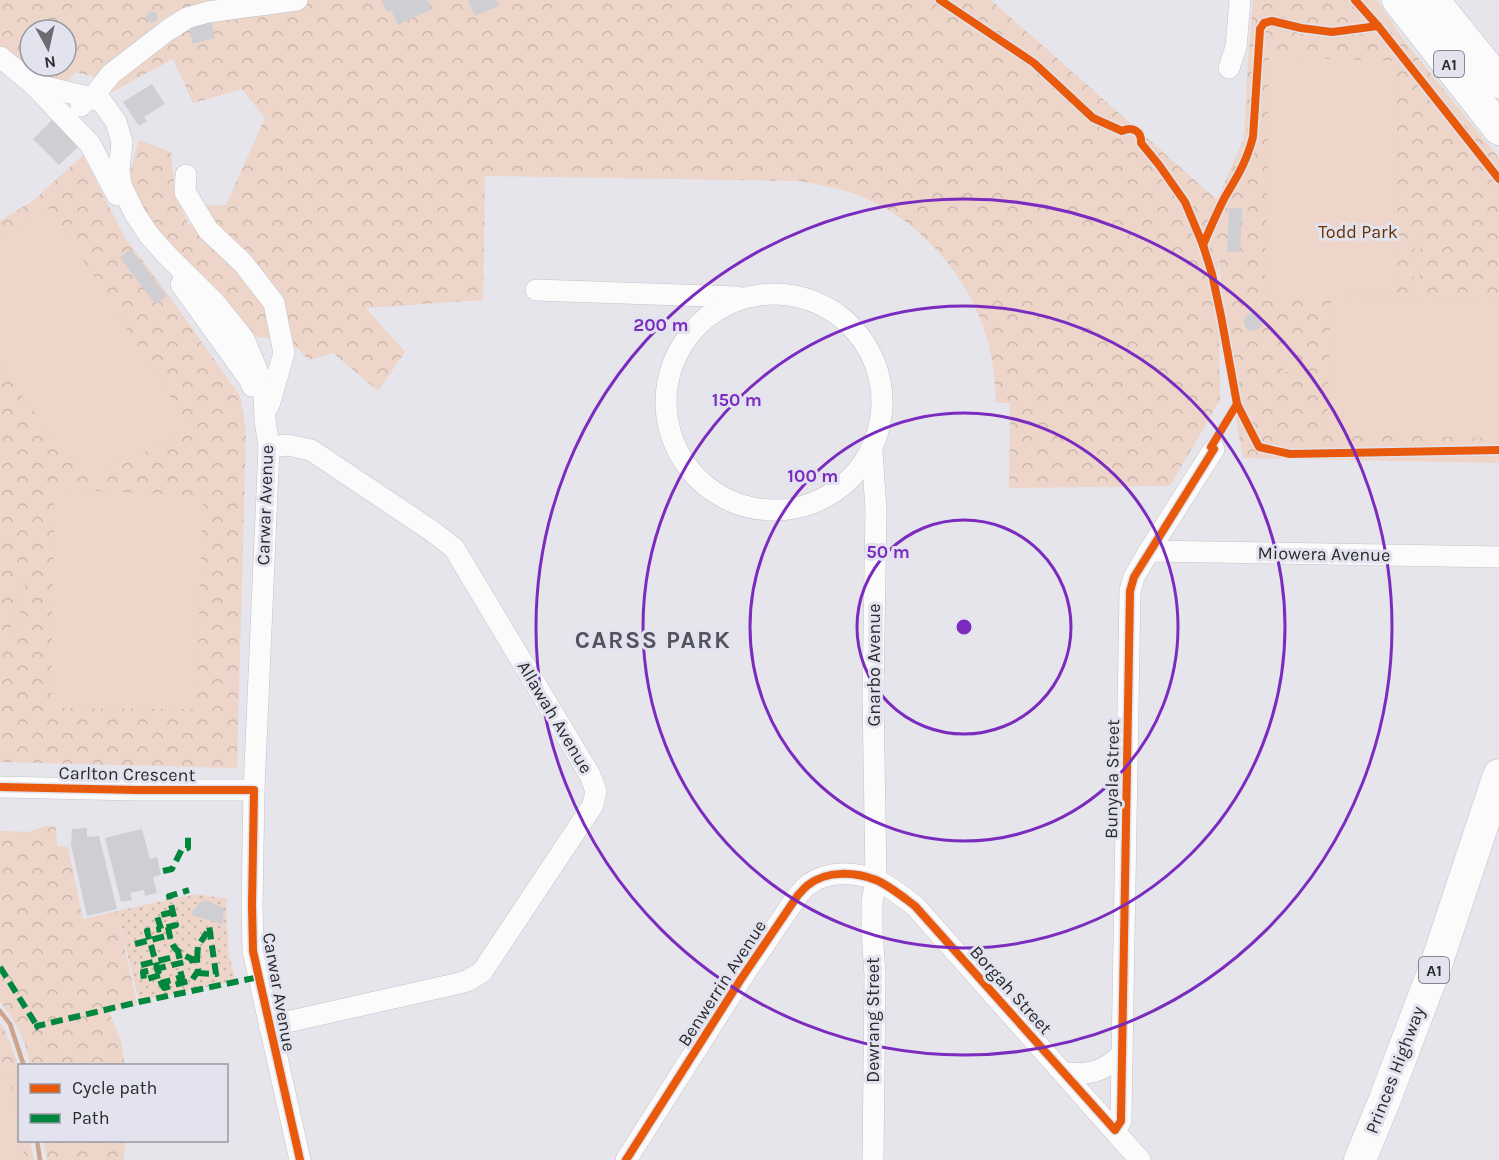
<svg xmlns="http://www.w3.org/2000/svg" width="1499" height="1160" viewBox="0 0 1499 1160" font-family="Karla,sans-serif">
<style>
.grass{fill:url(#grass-dots)}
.forest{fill:url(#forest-crowns);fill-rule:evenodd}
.pitch{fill:#edd5c9}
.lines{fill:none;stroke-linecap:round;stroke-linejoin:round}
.stream{stroke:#cfa48c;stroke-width:4.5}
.building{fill:#ceced3}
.minor-casing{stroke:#c3c3c8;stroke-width:22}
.highway-casing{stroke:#c3c3c8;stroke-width:33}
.minor{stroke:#fbfbfc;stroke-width:21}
.highway{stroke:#fbfbfc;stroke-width:32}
.quiet{stroke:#00873e;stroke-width:6;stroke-dasharray:12 6;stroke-linecap:butt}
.cycleway-casing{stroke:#e2e3ee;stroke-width:11}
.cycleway{stroke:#e8590c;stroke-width:8}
.ring{fill:none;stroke:#7b2cbf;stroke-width:3}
.labels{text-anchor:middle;stroke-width:6;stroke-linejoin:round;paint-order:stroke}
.shield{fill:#e2e3ee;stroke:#616268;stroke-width:1.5}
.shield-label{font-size:16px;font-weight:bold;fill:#2a2b2f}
.park-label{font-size:18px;fill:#693101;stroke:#e2e3ee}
.street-label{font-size:18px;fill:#2a2b2f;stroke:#e2e3ee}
.district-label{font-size:24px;font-weight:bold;letter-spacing:1.5px;fill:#53535d;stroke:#e2e3ee}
.centre{fill:#7b2cbf;stroke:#e2e3ee;stroke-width:3}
.ring-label{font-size:18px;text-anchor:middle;font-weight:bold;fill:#7b2cbf;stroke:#e2e3ee;stroke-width:6;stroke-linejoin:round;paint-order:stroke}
</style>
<defs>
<pattern id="grass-dots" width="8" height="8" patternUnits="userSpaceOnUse" patternTransform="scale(1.5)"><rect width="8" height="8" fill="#edd5c9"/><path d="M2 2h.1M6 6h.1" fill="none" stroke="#cbb7ad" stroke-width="1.8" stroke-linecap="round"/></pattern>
<pattern id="forest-crowns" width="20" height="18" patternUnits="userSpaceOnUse" patternTransform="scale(1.5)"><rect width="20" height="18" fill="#edd5c9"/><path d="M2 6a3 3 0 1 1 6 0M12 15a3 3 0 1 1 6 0" fill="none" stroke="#cbb7ad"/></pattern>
</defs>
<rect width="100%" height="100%" fill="#e5e5eb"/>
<path class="grass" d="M195 894 228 899 226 909 229 956 236 981 139 1001 117 911Z"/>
<g class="forest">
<path d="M0 0H991L1217 200 1244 138 1248 60 1253 0H1377L1403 39 1499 158V463L1243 458 1233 401 1218 250 1220 400 1170 486 1009 488 1010 403H996C995 377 992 351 983 326 962 267 912 214 852 193 834 187 816 184 798 181L485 176 483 300 366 308 405 352 378 391 333 353 309 360 289 340 252 336 159 235 129 182 131 169 139 140 171 152 175 194 190 227 205 204 215 206 226 205 265 118 242 89 193 103 173 59 110 93 95 77 76 72 61 88 27 68 0 47ZM30 30H66V66H30Z"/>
<path d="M83 155 125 238 159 282 240 396 246 430 237 768 0 762V221L34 200Z"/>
<path d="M46 826H56L57 846 68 847 83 919 117 911 137 1004 109 1011 121 1042 125 1065H30C26 1040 16 1022 0 1002V831L28 832Z"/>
<path d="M0 1023 4 1028 17 1062 19 1078 20 1140 30 1141 34 1160H0Z"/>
<path d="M43 1141V1140L126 1141 123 1160H47Z"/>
</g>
<g class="pitch">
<path d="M1269 57 1397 61 1394 295 1342 296 1499 299V438L1327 434 1331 295H1265Z"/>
<path d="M50 208 193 432 84 476 0 367V239Z"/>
<path d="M1415 233H1421L1419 295H1413Z"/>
<path d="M1289 340 1302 364 1285 373 1272 349Z"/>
<path d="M54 489 203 496 196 709 51 708Z"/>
<path d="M19 578 26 579 16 640 9 639Z"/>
<path d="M9 1075 19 1130 20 1140 22 1141 25 1160H0V1076Z"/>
</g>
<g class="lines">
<g class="stream">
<path d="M0 1011 10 1024 24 1066"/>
<path d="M37 1140 40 1160"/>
</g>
</g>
<g class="building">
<path d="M381 0H427L432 9 398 25 391 10 387 12Z"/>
<path d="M470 0H496L499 6 475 16 468 1Z"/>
<circle cx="152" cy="17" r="5.5"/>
<path d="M210 17 215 38 193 44 188 22Z"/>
<path d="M152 84 165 104 144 117 147 121 139 126 123 102Z"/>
<path d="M52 120 79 146 59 165 33 139Z"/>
<path d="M1229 208H1242L1240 252H1227Z"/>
<path d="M131 249 167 296 156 304 120 258Z"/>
<circle cx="1253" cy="322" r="9"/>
<path d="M87 828V837L99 836 117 909 87 916 71 845 72 829Z"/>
<path d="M142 829 150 859 157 857 161 875 153 877 157 893 145 896 144 890 130 893 132 900 121 902 105 838Z"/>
<path d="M205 901 213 902V904L224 908 222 924 192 915V912L199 903Z"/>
</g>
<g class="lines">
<defs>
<g id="minor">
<path d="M0 57 33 84 90 144 117 195"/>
<path d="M1229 68 1236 47 1240 0"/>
<path d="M33 84 92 98 102 102 116 122 122 142 119 171 121 185 135 214 149 235 164 252 216 304 244 339 264 387 265 420 269 447 254 790 252 905 253 951 300 1160"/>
<path d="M81 106 83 102 92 98 111 74 168 30 187 18 208 12 297 0"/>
<path d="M186 175 185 192 208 230 243 263 274 303 284 353 269 405"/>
<path d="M181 284 250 380 252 386"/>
<path d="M536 290 738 297"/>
<circle cx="774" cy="402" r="108"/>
<path d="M872 451 876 510 873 696 876 880 872 902V931L875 975 873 1160"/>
<path d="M1149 551 1499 557"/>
<path d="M0 787 137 790H254"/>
<path d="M269 1026 460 983 469 980 482 972 593 805 596 791 590 775 454 548 432 531 311 450 288 445 269 447"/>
<path d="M1065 1073C1090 1075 1103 1072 1122 1054"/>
<path d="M1115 1130 1121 1121V1116L1130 591 1134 577 1149 551 1214 449"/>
<path d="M626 1160 741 979 798 895C802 891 805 887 808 885 827 870 855 872 876 880 890 886 903 897 915 906L1140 1160"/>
</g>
<g id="highway">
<path d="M1398 0 1499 129"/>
<path d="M1433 0 1499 82"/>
<path d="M1360 1160 1385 1099 1436 965 1499 775"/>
</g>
</defs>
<use href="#minor" class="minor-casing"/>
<use href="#highway" class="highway-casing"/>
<use href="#minor" class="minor"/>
<use href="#highway" class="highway"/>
<g class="quiet">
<path d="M163 871 172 869 182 849 188 848V835"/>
<path d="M173 912 157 916 161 929 176 925 169 896 189 890"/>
<path d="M168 927C172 949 174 951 194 960V962"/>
<path d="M135 944 170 935"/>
<path d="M197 959 198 946 206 934 209 926"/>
<path d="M141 965 182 955"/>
<path d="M0 967 37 1026"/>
<path d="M197 973 216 974 209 925"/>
<path d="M159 974 147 931 161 929"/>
<path d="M161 983 164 988 192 980 198 971 197 959 143 972 144 980 160 975 161 983 182 977 180 970"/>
<path d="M39 1029 37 1026 134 1003 259 977"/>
</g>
<defs>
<g id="cycleway">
<path d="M940 0 1034 63 1093 118 1122 131C1132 126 1142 131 1141 143L1159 165 1185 202 1203 245 1212 274 1221 316 1237 404 1259 447 1290 454 1499 450"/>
<path d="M1355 0 1378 26 1499 179"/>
<path d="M1203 245C1210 229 1217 212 1225 197 1238 175 1246 163 1253 137L1260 29 1264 23 1272 21 1301 28 1332 32 1378 26"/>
<path d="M0 787 137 790H254L252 905 253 951 300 1160"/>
<path d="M626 1160 741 979 798 895C802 891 805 887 808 885 827 870 855 872 876 880 890 886 903 897 915 906L1115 1130 1121 1121V1116L1130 591 1134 577 1214 449 1211 447 1237 404"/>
</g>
</defs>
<use href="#cycleway" class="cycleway-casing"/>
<use href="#cycleway" class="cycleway"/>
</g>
<g class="ring">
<circle cx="964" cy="627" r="107"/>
<circle cx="964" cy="627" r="214"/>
<circle cx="964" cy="627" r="321"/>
<circle cx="964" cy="627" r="428"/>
</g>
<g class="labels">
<g class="shield">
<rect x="1434" y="51" width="30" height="26" rx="4.5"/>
<rect x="1419" y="957" width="30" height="26" rx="4.5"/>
</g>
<g class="shield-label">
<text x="1449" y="70">A1</text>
<text x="1434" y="976">A1</text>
</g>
<g class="park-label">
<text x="1358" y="238">Todd Park</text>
</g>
<g class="street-label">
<text transform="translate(265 505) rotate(-88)" y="6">Carwar Avenue</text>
<text transform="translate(1324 554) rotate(1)" y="6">Miowera Avenue</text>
<text transform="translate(874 665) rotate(-90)" y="6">Gnarbo Avenue</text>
<text transform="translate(555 717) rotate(59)" y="6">Allawah Avenue</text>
<text transform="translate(127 774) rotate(1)" y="6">Carlton Crescent</text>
<text transform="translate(1112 779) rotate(-89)" y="6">Bunyala Street</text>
<text transform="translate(722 983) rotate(-57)" y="6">Benwerrin Avenue</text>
<text transform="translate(1011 990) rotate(48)" y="6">Borgah Street</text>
<text transform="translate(279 992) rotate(80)" y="6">Carwar Avenue</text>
<text transform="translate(873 1020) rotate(-90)" y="6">Dewrang Street</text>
<text transform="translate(1395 1070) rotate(-69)" y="6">Princes Highway</text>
</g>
<g class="district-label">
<text x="653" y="648">CARSS PARK</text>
</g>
</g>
<circle cx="964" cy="627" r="9" class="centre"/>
<g class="ring-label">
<text x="661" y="331">200 m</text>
<text x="737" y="406">150 m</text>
<text x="813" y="482">100 m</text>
<text x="888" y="558">50 m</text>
</g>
<rect x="18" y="1064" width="210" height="78" fill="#e2e3ee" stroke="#9899a2" stroke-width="1.5"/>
<rect x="30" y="1084" width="30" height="9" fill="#e8590c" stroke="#9899a2" stroke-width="1.5"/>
<text x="72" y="1094" font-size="18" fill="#2a2b2f">Cycle path</text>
<rect x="30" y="1114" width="30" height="9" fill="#00873e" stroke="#9899a2" stroke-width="1.5"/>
<text x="72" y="1124" font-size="18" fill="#2a2b2f">Path</text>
<g transform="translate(48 48) rotate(172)"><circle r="28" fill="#e2e3ee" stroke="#9899a2" stroke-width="1.5"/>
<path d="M0-4.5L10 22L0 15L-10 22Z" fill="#6b6c71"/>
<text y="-9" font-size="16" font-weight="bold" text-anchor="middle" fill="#2a2b2f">N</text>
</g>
</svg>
